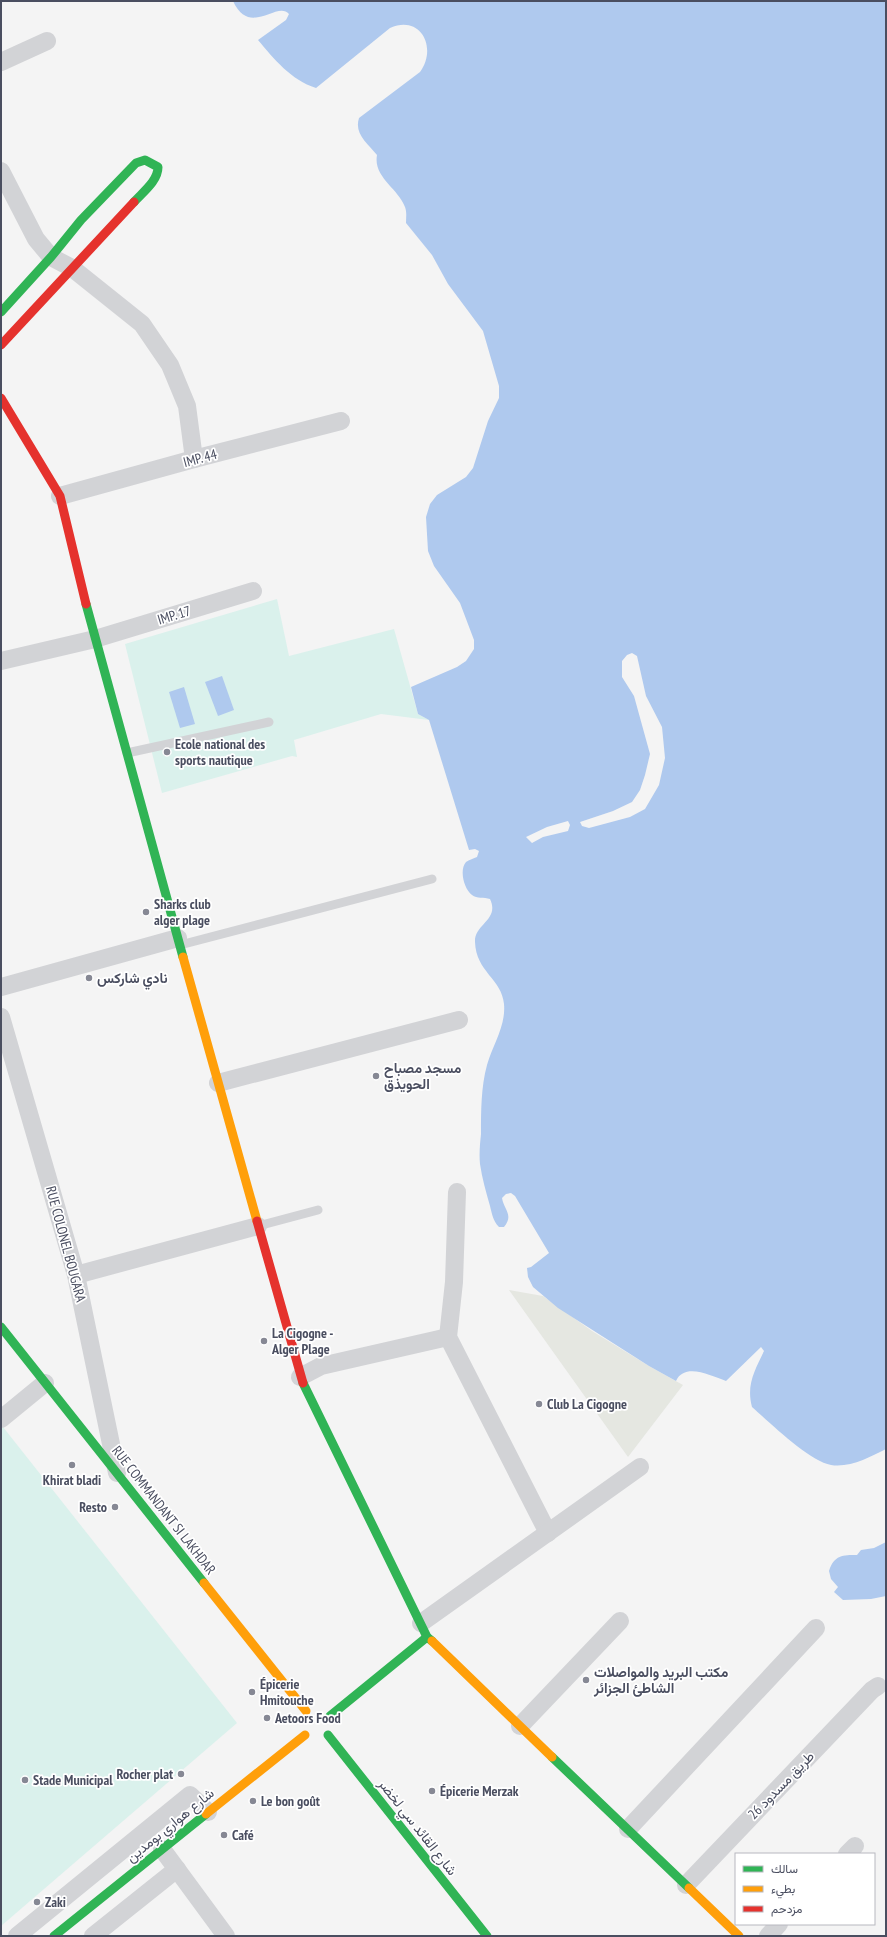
<svg xmlns="http://www.w3.org/2000/svg" width="887" height="1937" viewBox="0 0 887 1937" font-family="'PT Sans Narrow',Vazirmatn,sans-serif">
<style>
.green{fill:#daf1ec}
.sand{fill:#e5e7e1}
.water{fill:#afc9ee}
.pier{fill:#f4f4f4}
.lines{fill:none;stroke-linecap:round;stroke-linejoin:round}
.lane{stroke:#d2d3d6;stroke-width:9}
.street{stroke:#d2d3d6;stroke-width:18}
.fast{stroke:#30b455;stroke-width:9}
.slow{stroke:#ff9f0a;stroke-width:9}
.jam{stroke:#e5322d;stroke-width:9}
.poi-dot{fill:#868894;stroke:#fff;stroke-width:1.5}
.labels{text-anchor:middle;stroke-width:3.5;stroke-linejoin:round;paint-order:stroke}
.street-label{font-size:14px;fill:#4a4e60;stroke:#fff}
.poi-label{font-size:14px;font-weight:bold;fill:#4a4e60;stroke:#fff;text-anchor:start}
</style>
<rect width="100%" height="100%" fill="#f4f4f4"/>
<g class="green">
<path d="M277 599 289 656 394 629 418 714 429 720 381 714 294 740 297 757 292 756 162 793 125 644Z"/>
<path d="M3 1427 237 1723 1 1926V1428Z"/>
</g>
<path class="sand" d="M509 1290 543 1296 592 1331 649 1366 683 1385 628 1457Z"/>
<g class="water">
<path d="M233 1H886V1449C870 1457 850 1468 831 1465 809 1461 769 1422 752 1407 746 1385 755 1370 764 1351L761 1347 726 1381C711 1376 685 1362 676 1381L649 1366 558 1308 533 1287 528 1277 527 1268 531 1267 549 1253 515 1196 511 1193 506 1194 502 1198C504 1210 514 1215 504 1227H499C493 1221 492 1214 490 1206 486 1192 482 1178 480 1164 479 1154 480 1144 481 1134 481 1111 481 1087 487 1065 493 1044 506 1026 504 1004 502 979 476 972 475 942 474 924 500 920 490 899 484 897 477 899 472 895 464 889 459 870 466 862 469 860 474 858 477 857L479 851 475 849 469 850 429 720 418 714 411 687 457 667 466 661 474 649V640L460 603 434 566 428 551 426 517 430 504 437 495 466 477 473 468 488 421 499 398V386L483 331 448 284 432 255 406 223C406 218 407 212 405 207 398 188 373 177 377 155 367 143 354 134 359 118L420 72C438 47 420 14 390 28L316 88C291 80 274 59 258 40L286 20 289 14C277 0 250 38 233 1Z"/>
<path d="M222 676 234 710 218 716 205 682Z"/>
<path d="M184 687 195 724 180 728 169 692Z"/>
<path d="M886 1542V1596L871 1599 843 1600 834 1592 838 1587 831 1579 829 1571C834 1555 843 1555 857 1555L861 1550 874 1548Z"/>
</g>
<g class="pier">
<path d="M632 653 637 656 646 696 662 727 665 758 659 785 645 809 630 817 589 828 582 826 580 822 613 811 632 802 640 790 645 775 650 754 634 696 622 677V661L627 655Z"/>
<path d="M568 821 570 825 568 831 543 837 532 843 526 837 547 827Z"/>
</g>
<g class="lines">
<g class="lane">
<path d="M127 753 269 722"/>
<path d="M180 945 432 879"/>
<path d="M258 1226 318 1210"/>
</g>
<g class="street">
<path d="M1 62 47 41"/>
<path d="M1 171 36 239 51 257 72 268 142 324 170 365 187 406 194 459"/>
<path d="M60 496 194 459 341 421"/>
<path d="M1 661 95 639 253 591"/>
<path d="M1 987 178 938"/>
<path d="M1 1017 76 1275 117 1473"/>
<path d="M218 1083 459 1020"/>
<path d="M457 1192 454 1282 448 1337 548 1533"/>
<path d="M76 1275 258 1226"/>
<path d="M300 1377 321 1366 448 1337"/>
<path d="M1 1419 45 1383"/>
<path d="M421 1623 640 1467"/>
<path d="M520 1726 620 1621"/>
<path d="M628 1829 816 1628"/>
<path d="M162 1849 226 1936"/>
<path d="M847 1854 855 1846"/>
<path d="M686 1885 872 1690 878 1686"/>
<path d="M17 1936 190 1795 208 1812"/>
<path d="M93 1936 177 1869"/>
<path d="M768 1936 779 1924"/>
</g>
<g class="fast">
<path d="M1 312 51 257 81 220 136 163 145 160 158 167C158 181 143 192 134 202"/>
<path d="M86 604 183 957"/>
<path d="M1 1327 204 1583"/>
<path d="M303 1383 427 1637 432 1641"/>
<path d="M330 1716 427 1637"/>
<path d="M328 1735 487 1936"/>
<path d="M552 1757 689 1888"/>
<path d="M54 1936 206 1814"/>
</g>
<g class="slow">
<path d="M183 957 257 1221"/>
<path d="M204 1583 306 1711"/>
<path d="M432 1641 552 1757"/>
<path d="M206 1814 305 1735"/>
<path d="M689 1888 739 1936"/>
</g>
<g class="jam">
<path d="M1 345 134 202"/>
<path d="M1 398 60 496 86 604"/>
<path d="M257 1221 303 1383"/>
</g>
</g>
<g class="poi-dot">
<circle cx="167" cy="752" r="4"/>
<circle cx="146" cy="912" r="4"/>
<circle cx="89" cy="978" r="4"/>
<circle cx="376" cy="1076" r="4"/>
<circle cx="264" cy="1341" r="4"/>
<circle cx="539" cy="1404" r="4"/>
<circle cx="72" cy="1465" r="4"/>
<circle cx="115" cy="1507" r="4"/>
<circle cx="586" cy="1680" r="4"/>
<circle cx="252" cy="1692" r="4"/>
<circle cx="267" cy="1718" r="4"/>
<circle cx="181" cy="1774" r="4"/>
<circle cx="25" cy="1780" r="4"/>
<circle cx="432" cy="1791" r="4"/>
<circle cx="253" cy="1801" r="4"/>
<circle cx="224" cy="1835" r="4"/>
<circle cx="37" cy="1902" r="4"/>
</g>
<g class="labels">
<g class="street-label">
<text transform="translate(200 458) rotate(-15)" y="5">IMP. 44</text>
<text transform="translate(174 615) rotate(-17)" y="5">IMP. 17</text>
<text transform="translate(66 1244) rotate(75)" y="5">RUE COLONEL BOUGARA</text>
<text transform="translate(164 1510) rotate(52)" y="5">RUE COMMANDANT SI LAKHDAR</text>
<text transform="translate(781 1785) rotate(-46)" y="5">طريق مسدود 26</text>
<text transform="translate(170 1825) rotate(-39)" y="5">شارع هواري بومدين</text>
<text transform="translate(418 1827) rotate(52)" y="5">شارع القائد سي لخضر</text>
</g>
<g class="poi-label">
<text x="175" y="749">Ecole national des<tspan x="175" dy="16">sports nautique</tspan></text>
<text x="154" y="909">Sharks club<tspan x="154" dy="16">alger plage</tspan></text>
<text x="97" y="983">نادي شاركس</text>
<text x="384" y="1073">مسجد مصباح<tspan x="384" dy="16">الحويذق</tspan></text>
<text x="272" y="1338">La Cigogne -<tspan x="272" dy="16">Alger Plage</tspan></text>
<text x="547" y="1409">Club La Cigogne</text>
<text x="72" y="1485" text-anchor="middle">Khirat bladi</text>
<text x="107" y="1512" text-anchor="end">Resto</text>
<text x="594" y="1677">مكتب البريد والمواصلات<tspan x="594" dy="16">الشاطئ الجزائر</tspan></text>
<text x="260" y="1689">Épicerie<tspan x="260" dy="16">Hmitouche</tspan></text>
<text x="275" y="1723">Aetoors Food</text>
<text x="173" y="1779" text-anchor="end">Rocher plat</text>
<text x="33" y="1785">Stade Municipal</text>
<text x="440" y="1796">Épicerie Merzak</text>
<text x="261" y="1806">Le bon goût</text>
<text x="232" y="1840">Café</text>
<text x="45" y="1907">Zaki</text>
</g>
</g>
<rect width="887" height="1937" fill="none" stroke="#4a4e60" stroke-width="4"/>
<rect x="735" y="1853" width="140" height="72" fill="#ffffff" stroke="#b7b8bf"/>
<rect x="743" y="1866" width="20" height="6" fill="#30b455" stroke="#b7b8bf"/>
<text x="771" y="1873" font-size="12" fill="#4a4e60">سالك</text>
<rect x="743" y="1886" width="20" height="6" fill="#ff9f0a" stroke="#b7b8bf"/>
<text x="771" y="1893" font-size="12" fill="#4a4e60">بطيء</text>
<rect x="743" y="1906" width="20" height="6" fill="#e5322d" stroke="#b7b8bf"/>
<text x="771" y="1913" font-size="12" fill="#4a4e60">مزدحم</text>
</svg>
